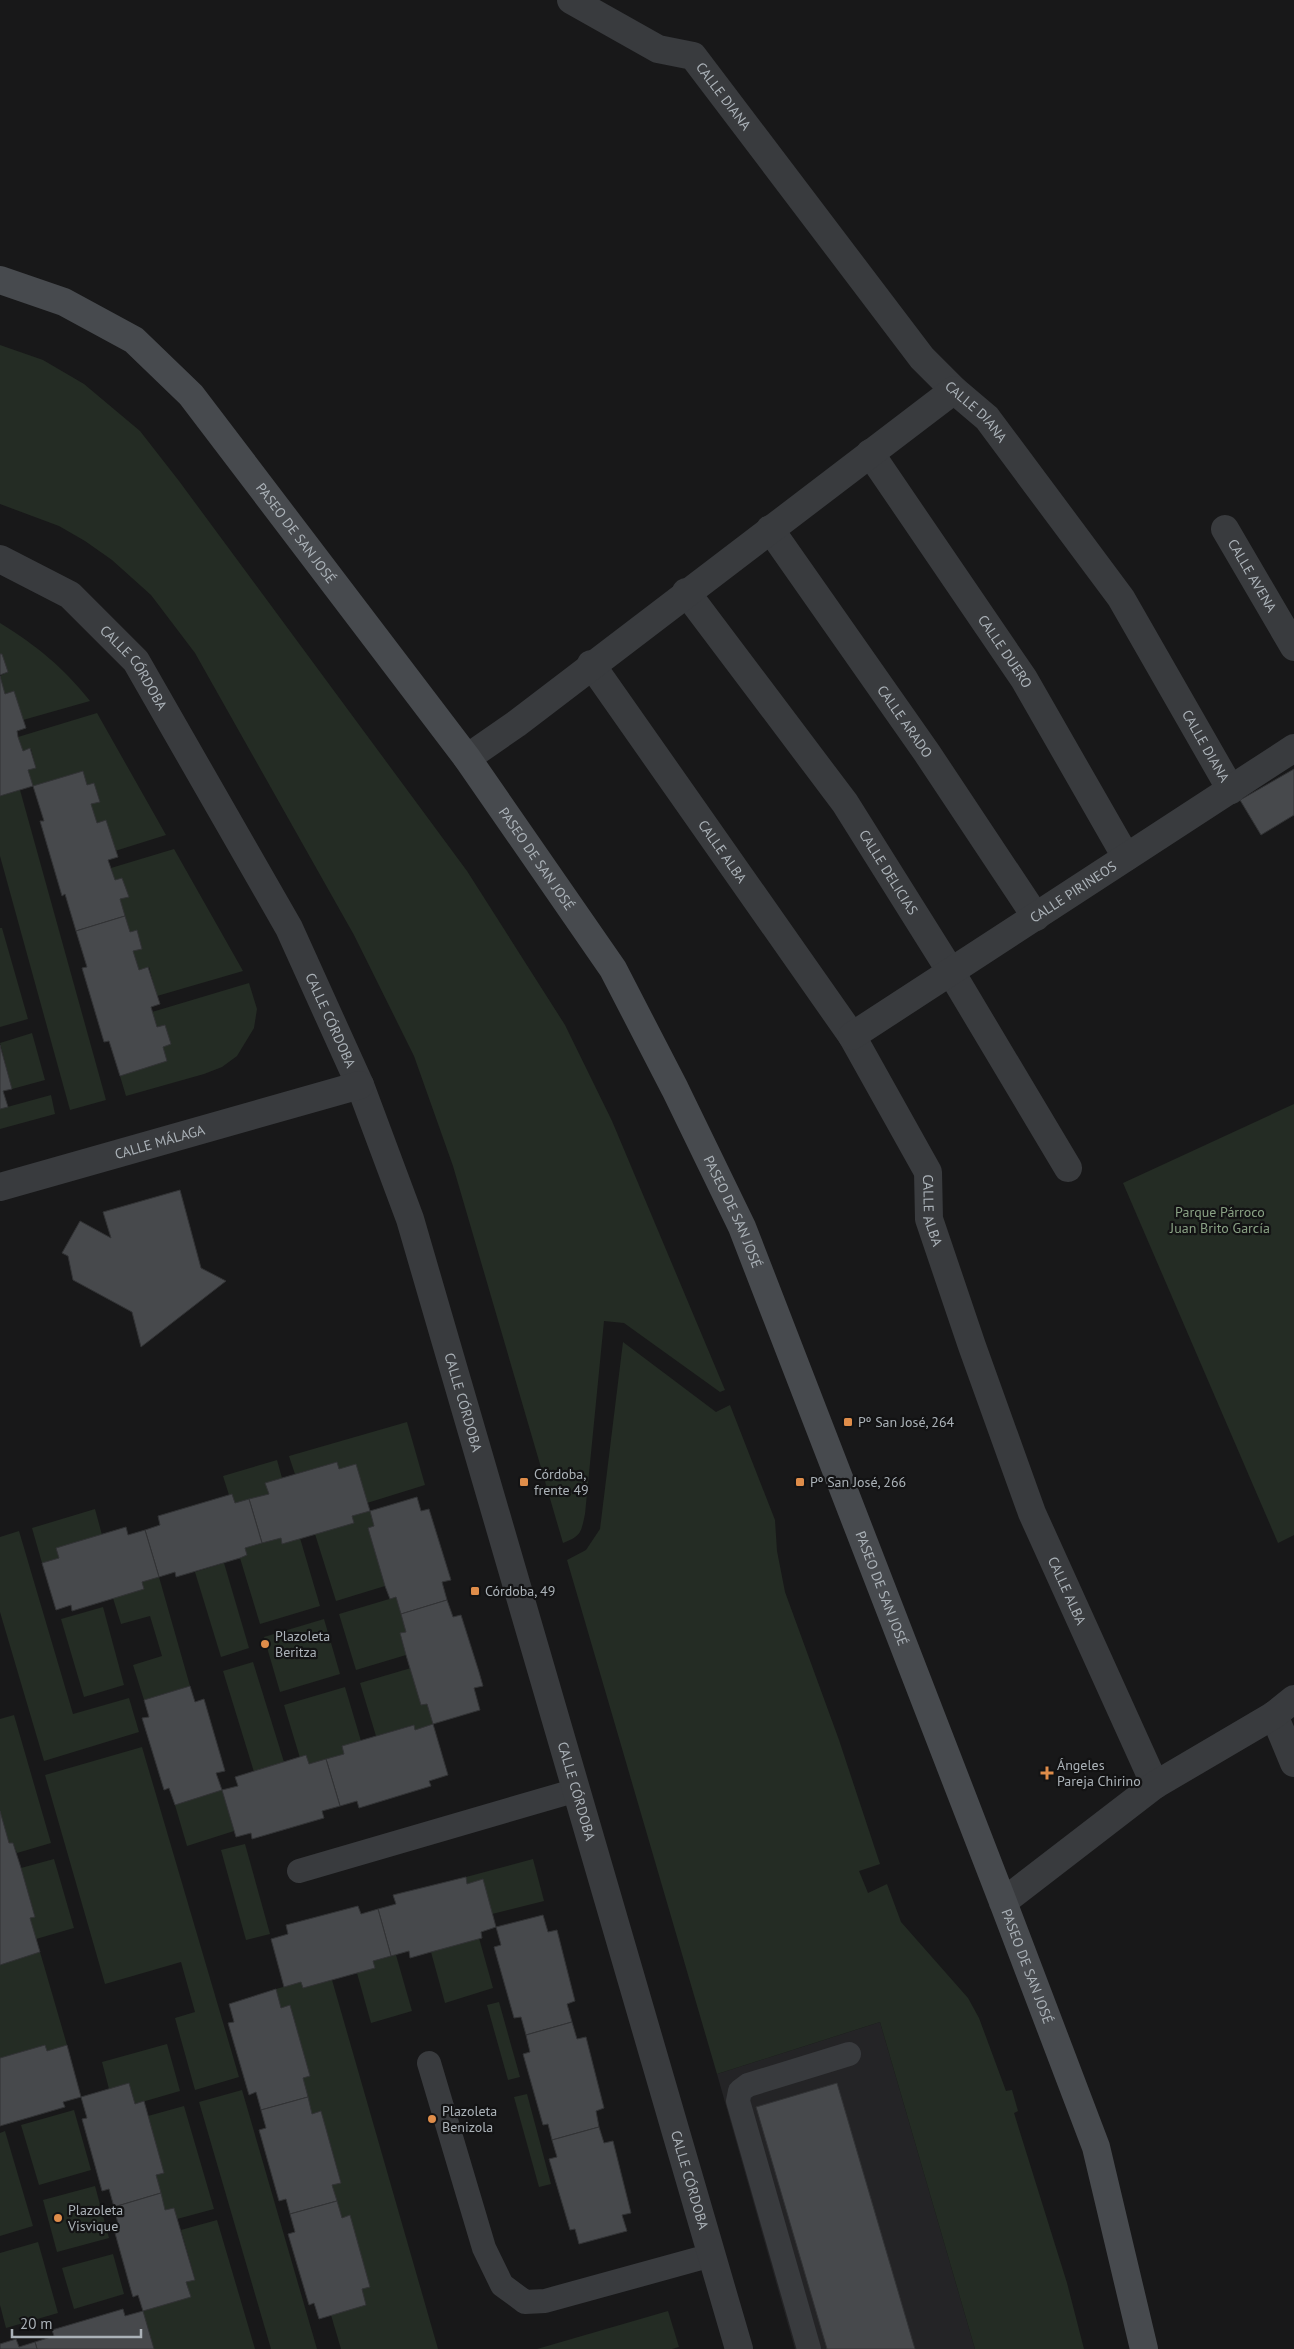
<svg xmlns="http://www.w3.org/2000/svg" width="1294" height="2349" viewBox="0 0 1294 2349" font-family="'PT Sans',sans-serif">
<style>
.built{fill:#242426}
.green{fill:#242c24}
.building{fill:#47494c;stroke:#323335}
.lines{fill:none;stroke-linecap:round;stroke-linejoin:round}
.lane{stroke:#393b3e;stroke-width:24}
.street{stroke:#393b3e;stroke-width:28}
.secondary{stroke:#474a4e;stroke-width:28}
.poi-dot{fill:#df8d4a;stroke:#131314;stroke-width:2}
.labels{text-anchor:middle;stroke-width:4.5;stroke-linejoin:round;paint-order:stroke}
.street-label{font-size:14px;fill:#abb2b8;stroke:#131314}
.park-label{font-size:14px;fill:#89a184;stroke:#131314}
.poi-label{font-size:14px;fill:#abb2b8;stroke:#131314;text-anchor:start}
</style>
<rect width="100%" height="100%" fill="#181819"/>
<path class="built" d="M880 2022 975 2349H795L717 2074Z"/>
<g class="green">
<path d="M0 345 43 360 84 384 140 431 179 481 467 871 565 1025 612 1121 725 1390 720 1392 624 1323 604 1321 585 1514C581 1533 581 1536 563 1543L453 1166 414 1056 354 935 195 653 151 595 112 560 85 541 59 526 0 504Z"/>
<path d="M0 623C37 646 63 667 90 701L23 720 14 691 5 694 0 676 8 672 2 654H0Z"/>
<path d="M97 713 166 835 115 851 106 820 97 823 91 804 100 801 94 783 87 785 83 771 33 786 28 770 36 768 31 749 23 751 18 737Z"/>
<path d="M20 790 106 1100 70 1110 0 856V796Z"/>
<path d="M174 849 243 971 157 996 149 967 139 970 133 951 142 948 137 930 130 932 120 899 129 897 122 878 115 880 111 868Z"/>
<path d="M0 928H2L28 1019 0 1027Z"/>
<path d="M249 983 257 1009 254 1028 237 1056 222 1067 204 1074 126 1096 120 1076 167 1061 163 1047 170 1043 165 1025 157 1027 152 1012Z"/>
<path d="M32 1033 45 1080 12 1089 0 1043Z"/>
<path d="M51 1095 55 1114 0 1129V1109Z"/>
<path d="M1294 1104V1535L1278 1543 1123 1183Z"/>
<path d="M623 1342 716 1412 730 1405 775 1520 777 1551 785 1592 839 1740 880 1864 859 1871 868 1893 887 1884 901 1922 968 1998 979 2018 1006 2091 1012 2090 1018 2111 1014 2113 1067 2283 1084 2349H975L880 2022 717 2074 567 1560 586 1550 600 1529Z"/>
<path d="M407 1422 425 1485 367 1503 339 1469 337 1462 295 1474 289 1456Z"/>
<path d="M277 1460 282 1478 266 1483 269 1494 235 1503 232 1494 229 1495 223 1476Z"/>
<path d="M95 1509 102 1535 56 1548 59 1558 42 1563 32 1528Z"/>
<path d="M370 1511 374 1526 368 1528 385 1586 336 1601 315 1534 354 1523 352 1516Z"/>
<path d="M19 1531 73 1714 129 1698 139 1732 44 1761 0 1612V1537Z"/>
<path d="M281 1538 283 1544 300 1538 320 1606 260 1624 240 1558 247 1555 245 1548Z"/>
<path d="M224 1563 249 1648 221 1657 195 1572Z"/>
<path d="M159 1577 190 1686 144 1700 133 1665 162 1656 150 1616 121 1624 113 1598 144 1589 142 1582Z"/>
<path d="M396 1597 406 1632 400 1634 406 1655 356 1670 339 1614Z"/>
<path d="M103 1607 124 1685 84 1697 61 1619Z"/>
<path d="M324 1619 340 1674 280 1692 264 1637Z"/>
<path d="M253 1662 284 1762 254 1772 223 1671Z"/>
<path d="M411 1668 421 1705 427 1704 433 1724 415 1730 413 1725 376 1736 360 1683Z"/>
<path d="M345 1687 361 1741 344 1754 309 1764 306 1755 300 1758 284 1705Z"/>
<path d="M14 1715 51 1843 17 1853 13 1843H9L0 1811V1719Z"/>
<path d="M142 1747 239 2077 195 2090 175 2018 195 2012 181 1962 105 1984 45 1775Z"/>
<path d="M222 1790 234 1831 187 1846 175 1805Z"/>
<path d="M245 1844 270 1934 246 1940 221 1850Z"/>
<path d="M54 1859 74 1928 36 1939 30 1918 35 1916 21 1868Z"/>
<path d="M533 1859 544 1901 492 1914 467 1884 466 1877Z"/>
<path d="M479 1938 493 1988 445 2003 431 1952Z"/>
<path d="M40 1952 67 2045 47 2051 45 2045 0 2058V1965Z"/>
<path d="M396 1955 412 2011 371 2023 357 1973 373 1961Z"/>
<path d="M332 1980 438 2349H341L331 2315 366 2305 362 2289 370 2287 350 2216 342 2218 332 2185 341 2182 321 2111 312 2114 303 2078 310 2076 290 2005 281 2008 276 1989 301 1982 303 1988Z"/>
<path d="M499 2002 520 2077 508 2080 487 2005Z"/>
<path d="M167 2044 180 2091 135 2104 129 2083 109 2089 102 2062Z"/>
<path d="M242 2090 317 2349H271L199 2102Z"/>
<path d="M527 2094 551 2184 539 2187 514 2097Z"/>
<path d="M184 2106 214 2209 177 2219 174 2208 165 2210 156 2175 164 2173 148 2116Z"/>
<path d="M74 2110 91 2170 39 2185 21 2125Z"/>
<path d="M5 2131 33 2226 0 2236V2133Z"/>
<path d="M95 2186 109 2238 57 2252 43 2200Z"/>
<path d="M217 2220 255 2349H154L143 2311 191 2297 186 2282 195 2279 181 2230Z"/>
<path d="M38 2242 58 2313 6 2328 0 2305V2253Z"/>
<path d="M113 2254 124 2294 74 2309 62 2268Z"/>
<path d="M668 2311 679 2347 672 2349H537Z"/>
</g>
<g class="building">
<path d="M0 654H2L8 672 0 675Z"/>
<path d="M0 676 5 694 14 691 26 728 17 731 18 737 23 751 30 748 36 768 28 770 33 786 0 796Z"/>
<path d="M1294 769V815L1261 835 1240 800Z"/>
<path d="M83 771 87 785 94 783 100 802 91 804 97 823 106 820 118 857 108 860 115 880 122 878 129 897 120 899 125 916 76 931 65 894 62 896 40 821H44L33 786Z"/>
<path d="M125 916 130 932 137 930 142 949 133 951 139 970 148 967 160 1004 151 1007 157 1027 165 1025 171 1044 163 1047 167 1061 120 1076 109 1041 104 1042 82 968 87 967 76 931Z"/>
<path d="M0 1045 12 1089 3 1091 8 1107 0 1109Z"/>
<path d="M180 1190 201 1268 226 1281 141 1347 132 1312 73 1280 68 1256 62 1253 80 1221 111 1238 103 1212Z"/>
<path d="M337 1462 339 1469 356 1464 370 1511 352 1516 354 1523 282 1544 281 1538 262 1543 249 1499 269 1494 265 1483Z"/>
<path d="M232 1494 235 1503 249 1499 262 1543 245 1548 247 1555 240 1558 176 1577 175 1572 159 1577 145 1530 160 1525 158 1516Z"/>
<path d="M417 1497 421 1511 429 1509 451 1580 442 1582 447 1600 401 1614 396 1597 390 1599 385 1586 368 1528 374 1526 370 1511Z"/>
<path d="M126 1527 128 1535 145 1530 159 1577 142 1582 144 1589 72 1611 71 1605 56 1610 42 1563 59 1558 56 1548Z"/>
<path d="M447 1600 453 1617 461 1615 479 1672 483 1686 474 1688 480 1710 433 1724 427 1704 421 1705 406 1655 400 1633 406 1632 401 1614Z"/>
<path d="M190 1686 195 1702 204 1699 225 1771 216 1773 222 1790 175 1805 169 1788 164 1790 142 1718 149 1717 144 1700Z"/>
<path d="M433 1724 448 1775 429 1781 431 1786 359 1808 357 1801 340 1806 326 1759 344 1754 342 1746 414 1725 415 1730Z"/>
<path d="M306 1755 309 1764 326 1759 340 1806 322 1811 324 1818 252 1839 251 1833 236 1837 222 1790 238 1786 235 1777Z"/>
<path d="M0 1811 9 1843H13L21 1868 35 1917 30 1918 40 1952 0 1965Z"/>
<path d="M466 1877 467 1884 483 1879 496 1927 481 1932 482 1938 431 1952 410 1958 409 1951 391 1956 378 1909 396 1904 393 1895Z"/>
<path d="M358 1906 361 1914 378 1909 391 1956 373 1961 375 1968 303 1988 301 1982 284 1987 271 1939 288 1934 286 1925Z"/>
<path d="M543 1915 548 1932 557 1930 575 2001 567 2004 572 2022 526 2035 521 2017 514 2018 494 1947 501 1945 496 1927Z"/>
<path d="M276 1989 281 2008 290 2005 310 2076 303 2078 308 2097 261 2110 256 2092 249 2095 228 2023 234 2022 229 2004Z"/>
<path d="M572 2022 577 2039 586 2037 604 2108 596 2111 599 2127 552 2140 548 2124 543 2125 523 2054 530 2052 526 2035Z"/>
<path d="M45 2045 47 2051 67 2045 81 2097 63 2102 65 2107 0 2126V2058Z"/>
<path d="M129 2083 135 2104 144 2101 164 2173 156 2175 161 2193 114 2207 109 2189 102 2191 82 2119 87 2118 81 2097Z"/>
<path d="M837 2083 915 2349H827L756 2107Z"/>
<path d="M308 2097 312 2114 321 2111 341 2183 332 2185 337 2201 290 2214 286 2199 279 2201 259 2130 266 2128 261 2110Z"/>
<path d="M599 2127 604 2143 613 2141 631 2213 622 2215 627 2231 579 2244 575 2229 570 2230 549 2159 557 2157 552 2140Z"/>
<path d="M161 2193 165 2210 174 2208 195 2280 186 2282 191 2297 143 2311 138 2295 133 2297 132 2294 113 2226 118 2224 114 2207Z"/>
<path d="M337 2201 342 2218 350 2215 370 2287 362 2289 366 2305 319 2319 314 2303 309 2305 288 2234 295 2232 290 2214Z"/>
<path d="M123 2309 125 2316 143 2311 154 2349H37L35 2342 54 2336 52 2330Z"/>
<path d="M16 2339 19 2347 35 2342 37 2349H0V2344Z"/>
</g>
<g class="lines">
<g class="lane">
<path d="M299 1871 577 1790"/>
<path d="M429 2063 484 2248 502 2285 525 2302 545 2301 712 2255"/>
<path d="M809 2349 738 2101 740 2091 748 2085 849 2054"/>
</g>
<g class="street">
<path id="s1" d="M571 0 658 49 693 56 922 358 954 390 987 418 1121 598 1231 790"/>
<path id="s2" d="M870 453 1024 679 1126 857"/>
<path id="s3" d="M770 529 927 753 1036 917"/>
<path id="s4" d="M1225 529 1294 647"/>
<path id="s5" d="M0 559 70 595 136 661 289 928 360 1085 410 1219 739 2349"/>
<path id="s6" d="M686 592 845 803 951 972 1068 1168"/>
<path id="s7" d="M591 664 852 1036 928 1172 929 1219 972 1346 1032 1513 1155 1785"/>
<path d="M467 758 516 724 954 390"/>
<path id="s8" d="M852 1036 1294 748"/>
<path id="s9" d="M0 1187 360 1085"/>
<path d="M1274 1715 1294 1763"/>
<path d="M1003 1902 1155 1785 1274 1715 1294 1699"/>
</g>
<path class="secondary" id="s10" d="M0 280 64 302 134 340 191 395 467 758 613 969 675 1089 742 1227 1003 1902 1096 2147 1144 2349"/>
</g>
<g class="poi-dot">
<rect x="843" y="1417" width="10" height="10" rx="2.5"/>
<rect x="519" y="1477" width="10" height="10" rx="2.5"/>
<rect x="795" y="1477" width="10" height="10" rx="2.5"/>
<rect x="470" y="1586" width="10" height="10" rx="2.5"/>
<circle cx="265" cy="1644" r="5"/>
<path d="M1044.5 1765.5h5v5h5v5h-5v5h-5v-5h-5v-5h5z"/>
<circle cx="432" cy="2119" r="5"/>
<circle cx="58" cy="2218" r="5"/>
</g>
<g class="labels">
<g class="street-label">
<text dy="5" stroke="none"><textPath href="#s1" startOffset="186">CALLE DIANA</textPath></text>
<text dy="5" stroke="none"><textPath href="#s1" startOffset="591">CALLE DIANA</textPath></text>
<text dy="5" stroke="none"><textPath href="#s10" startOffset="400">PASEO DE SAN JOSÉ</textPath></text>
<text dy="5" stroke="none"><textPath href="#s4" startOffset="54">CALLE AVENA</textPath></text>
<text dy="5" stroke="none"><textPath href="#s2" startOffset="240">CALLE DUERO</textPath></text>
<text dy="5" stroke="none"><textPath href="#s5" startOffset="176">CALLE CÓRDOBA</textPath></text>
<text dy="5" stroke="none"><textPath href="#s3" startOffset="235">CALLE ARADO</textPath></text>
<text dy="5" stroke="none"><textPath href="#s1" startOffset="998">CALLE DIANA</textPath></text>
<text dy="5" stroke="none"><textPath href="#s7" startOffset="229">CALLE ALBA</textPath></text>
<text dy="5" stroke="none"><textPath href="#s10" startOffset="805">PASEO DE SAN JOSÉ</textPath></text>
<text dy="5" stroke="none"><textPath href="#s6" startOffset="346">CALLE DELICIAS</textPath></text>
<text dy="5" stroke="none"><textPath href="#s8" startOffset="264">CALLE PIRINEOS</textPath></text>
<text dy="5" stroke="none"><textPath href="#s5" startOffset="581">CALLE CÓRDOBA</textPath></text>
<text dy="5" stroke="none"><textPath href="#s9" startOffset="166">CALLE MÁLAGA</textPath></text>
<text dy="5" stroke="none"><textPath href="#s7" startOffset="649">CALLE ALBA</textPath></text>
<text dy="5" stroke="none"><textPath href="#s10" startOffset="1210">PASEO DE SAN JOSÉ</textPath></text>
<text dy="5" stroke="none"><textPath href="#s5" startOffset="986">CALLE CÓRDOBA</textPath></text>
<text dy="5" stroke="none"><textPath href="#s10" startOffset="1615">PASEO DE SAN JOSÉ</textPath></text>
<text dy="5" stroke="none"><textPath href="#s7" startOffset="1054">CALLE ALBA</textPath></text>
<text dy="5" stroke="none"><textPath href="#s5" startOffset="1391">CALLE CÓRDOBA</textPath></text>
<text dy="5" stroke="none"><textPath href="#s10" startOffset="2020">PASEO DE SAN JOSÉ</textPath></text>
<text dy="5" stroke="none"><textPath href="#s5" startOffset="1796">CALLE CÓRDOBA</textPath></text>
</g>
<g class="park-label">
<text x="1220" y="1217">Parque Párroco<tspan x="1220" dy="16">Juan Brito García</tspan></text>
</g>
<g class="poi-label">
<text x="858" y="1427">Pº San José, 264</text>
<text x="534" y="1479">Córdoba,<tspan x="534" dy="16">frente 49</tspan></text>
<text x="810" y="1487">Pº San José, 266</text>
<text x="485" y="1596">Córdoba, 49</text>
<text x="275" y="1641">Plazoleta<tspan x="275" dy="16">Beritza</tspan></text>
<text x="1057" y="1770">Ángeles<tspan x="1057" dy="16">Pareja Chirino</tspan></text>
<text x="442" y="2116">Plazoleta<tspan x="442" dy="16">Benizola</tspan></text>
<text x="68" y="2215">Plazoleta<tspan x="68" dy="16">Visvique</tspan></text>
</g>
</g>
<path d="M12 2329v8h129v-8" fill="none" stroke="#abb2b8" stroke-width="2.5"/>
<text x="20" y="2329" font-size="15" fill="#abb2b8" stroke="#131314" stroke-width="4" paint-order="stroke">20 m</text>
</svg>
